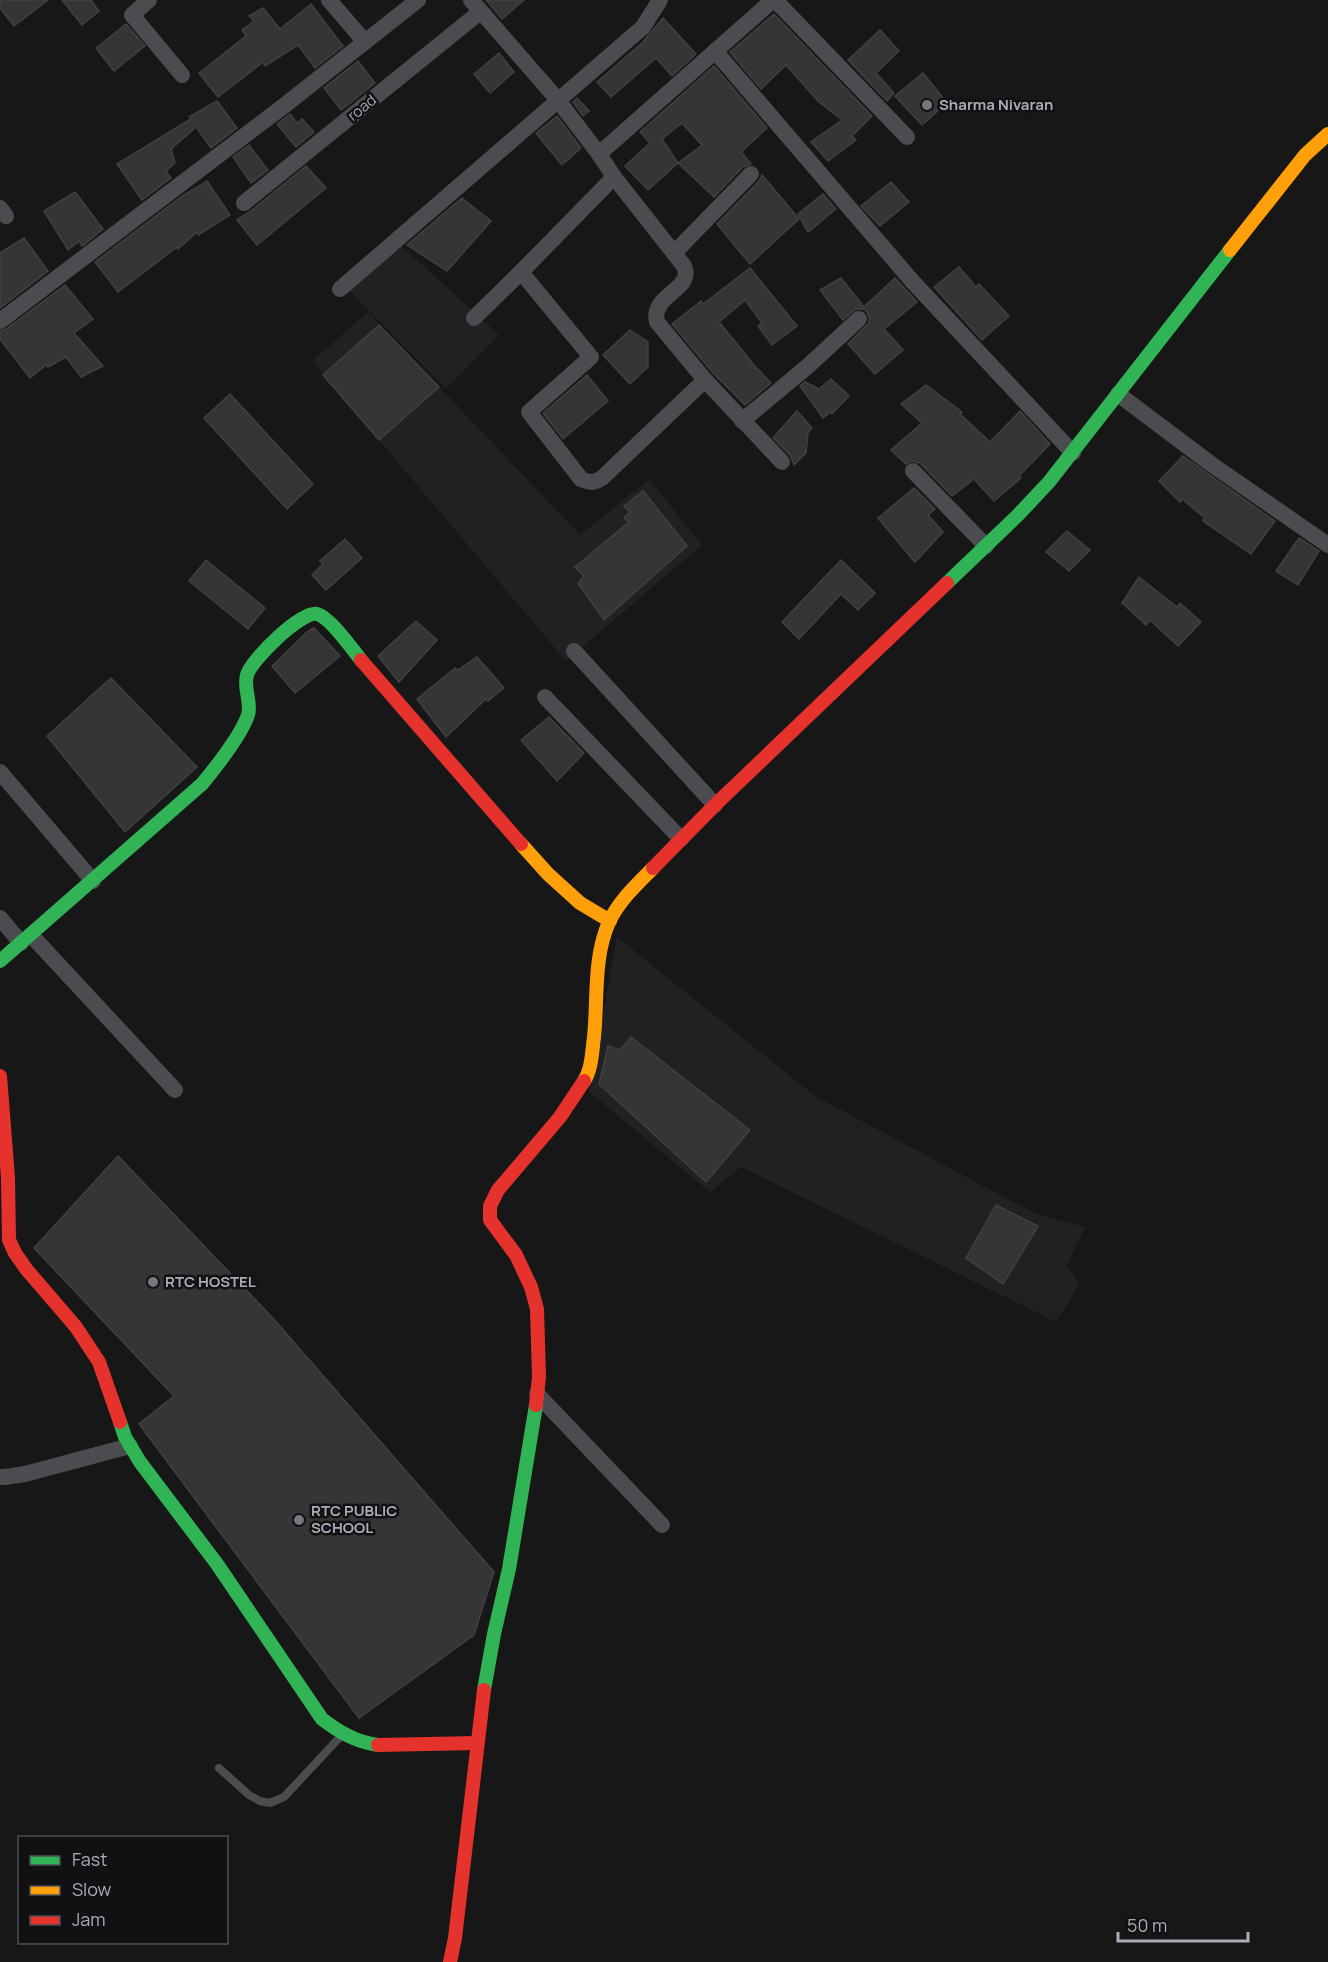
<svg xmlns="http://www.w3.org/2000/svg" width="1328" height="1962" viewBox="0 0 1328 1962" font-family="Manrope,sans-serif">
<style>
.built{fill:#212123}
.building{fill:#353536;stroke:#3f4043;stroke-width:1.5;fill-rule:evenodd}
.lines{fill:none;stroke-linecap:round;stroke-linejoin:round}
.lane{stroke:#4b4c50;stroke-width:8}
.street{stroke:#4b4c50;stroke-width:16}
.fast{stroke:#30b455;stroke-width:14}
.slow{stroke:#ff9f0a;stroke-width:14}
.jam{stroke:#e5322d;stroke-width:14}
.poi-dot{fill:#757880;stroke:#111113;stroke-width:2}
.labels{text-anchor:middle;stroke-width:5;stroke-linejoin:round;paint-order:stroke}
.poi-label{font-size:15px;font-weight:bold;fill:#a8adb8;stroke:#111113;text-anchor:start}
.street-label{font-size:15px;fill:#a8adb8;stroke:#111113}
</style>
<rect width="100%" height="100%" fill="#171717"/>
<g class="built">
<path d="M395 240 499 335 446 389 347 288Z"/>
<path d="M368 312 580 535 649 479 702 545 566 661 312 361Z"/>
<path d="M617 937 815 1096 1036 1214 1085 1227 1067 1265 1079 1285 1056 1322 741 1167 710 1192 589 1092Z"/>
</g>
<g class="building">
<path d="M0 0H48L14 26 0 8Z"/>
<path d="M62 0H91L99 11 82 25Z"/>
<path d="M486 0H524L502 19Z"/>
<path d="M311 4 343 46 315 68 298 45 265 66 263 62 218 97 199 73 246 36 242 30 254 21 249 16 263 8 280 29Z"/>
<path d="M774 14 872 116 852 136 856 140 828 161 811 142 842 120 818 101 786 65 761 89 730 52Z"/>
<path d="M663 18 696 54 672 76 656 58 611 97 597 82 642 43Z"/>
<path d="M126 24 145 46 114 71 96 48Z"/>
<path d="M880 30 899 51 876 73 894 93 887 101 848 60Z"/>
<path d="M499 53 514 72 490 93 474 74Z"/>
<path d="M358 61 375 83 341 110 324 88Z"/>
<path d="M714 66 767 128 741 152 751 164 743 167 714 197 678 163 648 190 625 166 650 143 640 132ZM682 123 702 145 678 163 662 139Z"/>
<path d="M923 73 947 103 922 125 895 96Z"/>
<path d="M577 98 589 111 583 116 573 102Z"/>
<path d="M217 101 237 128 211 148 196 127 171 149 175 163 166 171 171 178 142 200 117 164 191 119 189 117Z"/>
<path d="M290 114 297 123 302 119 314 132 296 147 277 124Z"/>
<path d="M557 116 581 148 562 165 536 133Z"/>
<path d="M249 145 268 170 251 183 233 157Z"/>
<path d="M306 166 326 188 257 245 237 220 251 211Z"/>
<path d="M762 175 799 219 750 264 717 224 759 181Z"/>
<path d="M207 181 230 215 198 235 197 232 178 249 177 247 118 292 95 262 182 196Z"/>
<path d="M891 182 909 202 880 226 861 206Z"/>
<path d="M75 192 103 229 82 246 79 241 68 250 44 211Z"/>
<path d="M823 194 836 209 808 232 798 214Z"/>
<path d="M462 198 491 221 447 271 407 245Z"/>
<path d="M24 238 48 271 0 308V253Z"/>
<path d="M959 267 976 287 979 284 1009 316 982 340 934 287Z"/>
<path d="M750 268 797 326 772 345 758 326 762 323 745 300 719 322 751 361H750L771 383 745 405 713 373 672 324 701 301 703 304Z"/>
<path d="M841 278 864 307 895 278 917 302 884 329 903 350 875 374 848 344 869 323V317L867 312 863 309H856L843 320 820 290Z"/>
<path d="M65 285 93 319 74 333 103 366 81 377 66 357 48 367 46 365 30 378 0 339V331L6 329Z"/>
<path d="M379 325 439 387 379 440 323 375Z"/>
<path d="M630 330 648 342V367L630 384 603 355Z"/>
<path d="M587 375 608 401 563 439 543 413Z"/>
<path d="M831 379 849 396 832 414 830 412 823 418 800 386 805 382 819 389Z"/>
<path d="M926 385 962 412 960 414 990 442 1020 411 1050 444 1019 476 1021 478 994 501 974 479 952 496 920 463 911 461 906 464 891 450 922 423 901 404Z"/>
<path d="M230 394 313 484 287 509 204 418Z"/>
<path d="M797 411 812 428 808 432 806 453 794 465 790 455 773 438Z"/>
<path d="M1183 456 1275 521 1251 554 1203 521 1205 518 1182 499 1180 502 1159 481Z"/>
<path d="M914 488 935 509 928 515 943 532 915 562 878 518Z"/>
<path d="M643 491 687 546 604 620 578 583 584 576 575 567 629 522 624 518 630 512 624 506Z"/>
<path d="M1067 531 1090 550 1069 571 1046 552Z"/>
<path d="M1299 538 1319 551 1298 585 1276 571Z"/>
<path d="M345 539 362 558 326 590 312 575 323 564 320 561Z"/>
<path d="M206 560 265 608 248 629 189 581Z"/>
<path d="M841 560 875 593 858 610 841 594 799 639 782 622Z"/>
<path d="M1139 577 1177 607 1180 603 1201 622 1178 646 1150 620 1146 625 1122 603Z"/>
<path d="M416 621 437 640 399 682 378 656Z"/>
<path d="M314 628 340 656 295 693 272 666 308 631Z"/>
<path d="M477 657 504 688 488 701 486 699 446 737 417 699 455 668 458 670Z"/>
<path d="M111 678 197 767 125 832 47 736Z"/>
<path d="M549 717 584 753 557 781 521 740Z"/>
<path d="M631 1037 750 1130 706 1182 599 1084 608 1046 620 1050Z"/>
<path d="M118 1156 271 1316 494 1572 474 1635 359 1718 139 1424 174 1396 34 1248Z"/>
<path d="M996 1205 1038 1226 1003 1284 966 1258Z"/>
</g>
<g class="lines">
<path class="lane" d="M219 1768 249 1795 260 1801 270 1803 284 1797 341 1736"/>
<g class="street">
<path d="M149 0 132 15 182 75"/>
<path d="M329 0 365 42"/>
<path d="M471 0 557 99 599 154 614 177 684 266C695 290 650 294 657 322L705 380 782 462"/>
<path d="M775 0 907 137"/>
<path d="M715 51 913 282 1073 453"/>
<path d="M599 154 773 0"/>
<path d="M244 203 480 12"/>
<path d="M0 208 6 216"/>
<path d="M674 253 751 174"/>
<path d="M521 272 591 357 529 412 581 479C590 483 594 483 602 478L705 380"/>
<path d="M340 289 643 27 660 0"/>
<path d="M474 318 521 272 614 177"/>
<path d="M0 321 285 105 418 0"/>
<path d="M1118 394 1211 464 1328 545"/>
<path d="M742 421 808 366 859 319"/>
<path d="M913 471 986 546"/>
<path d="M574 651 715 805"/>
<path d="M545 697 681 839"/>
<path d="M0 772 93 881"/>
<path d="M0 918 21 943"/>
<path d="M31 935 175 1090"/>
<path d="M537 1394 662 1525"/>
<path d="M0 1477H5L25 1474 130 1446"/>
</g>
<g class="fast">
<path d="M947 583 1018 515 1049 482 1230 250"/>
<path d="M0 961 202 784C216 767 241 735 248 715 252 702 243 689 247 675 251 660 301 611 317 614 330 617 352 649 361 660"/>
<path d="M120 1422 125 1437 140 1462 217 1564 322 1719C339 1732 356 1742 378 1745"/>
<path d="M484 1690 494 1634 509 1569 536 1405"/>
</g>
<g class="slow">
<path d="M1230 250 1305 155 1328 134"/>
<path d="M521 844 548 874 580 903 610 921"/>
<path d="M584 1081C592 1069 592 1051 594 1037 598 999 593 958 609 922 619 901 636 885 653 868"/>
</g>
<g class="jam">
<path d="M361 660 521 844"/>
<path d="M653 868 715 805 947 583"/>
<path d="M0 1076 8 1178 9 1240 15 1253 27 1270 76 1327 99 1362 120 1422"/>
<path d="M536 1405 539 1377 537 1309 531 1287 516 1255 490 1220V1206L498 1190 560 1117 584 1081"/>
<path d="M378 1745 477 1743"/>
<path d="M450 1962 455 1938 484 1690"/>
</g>
</g>
<g class="poi-dot">
<circle cx="927" cy="105" r="6"/>
<circle cx="153" cy="1282" r="6"/>
<circle cx="299" cy="1520" r="6"/>
</g>
<g class="labels">
<g class="poi-label">
<text x="939" y="110">Sharma Nivaran</text>
<text x="165" y="1287">RTC HOSTEL</text>
<text x="311" y="1516">RTC PUBLIC<tspan x="311" dy="17">SCHOOL</tspan></text>
</g>
<g class="street-label">
<text transform="translate(362 108) rotate(-39)" y="5">road</text>
</g>
</g>
<rect x="18" y="1836" width="210" height="108" fill="#111113" stroke="#4d4f55" stroke-width="1.5"/>
<rect x="30" y="1856" width="30" height="9" fill="#30b455" stroke="#4d4f55" stroke-width="1.5"/>
<text x="72" y="1866" font-size="18" fill="#a8adb8">Fast</text>
<rect x="30" y="1886" width="30" height="9" fill="#ff9f0a" stroke="#4d4f55" stroke-width="1.5"/>
<text x="72" y="1896" font-size="18" fill="#a8adb8">Slow</text>
<rect x="30" y="1916" width="30" height="9" fill="#e5322d" stroke="#4d4f55" stroke-width="1.5"/>
<text x="72" y="1926" font-size="18" fill="#a8adb8">Jam</text>
<path d="M1118 1932v9h130v-9" fill="none" stroke="#a8adb8" stroke-width="3"/>
<text x="1127" y="1932" font-size="18" fill="#a8adb8" stroke="#111113" stroke-width="4.5" paint-order="stroke">50 m</text>
</svg>
